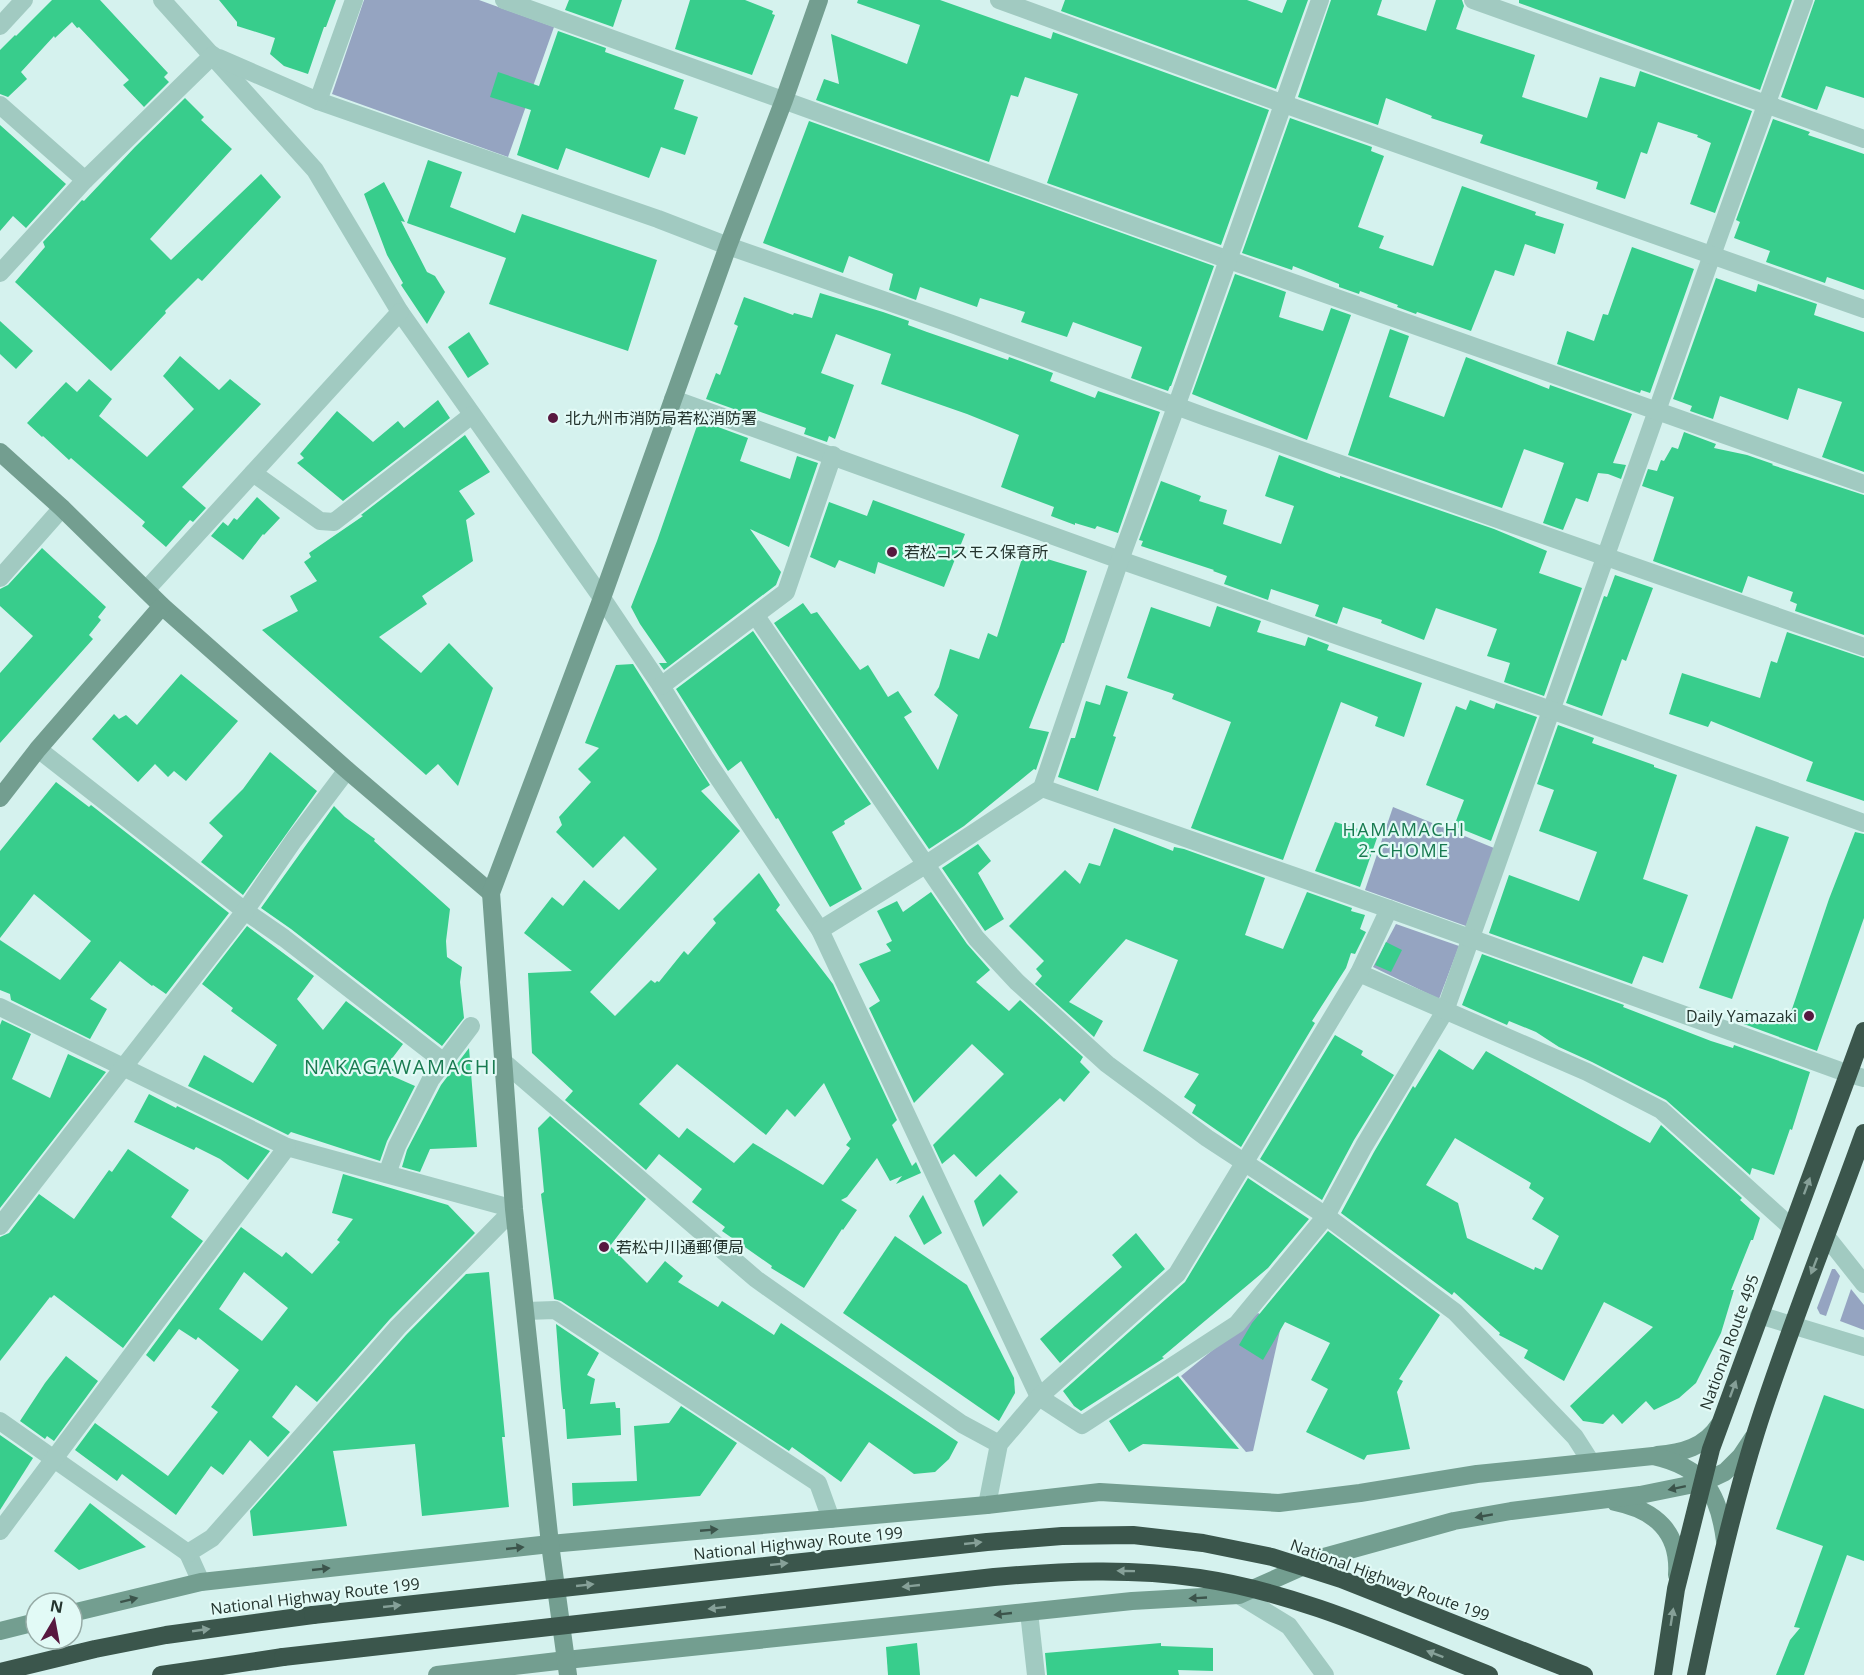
<svg xmlns="http://www.w3.org/2000/svg" width="1864" height="1675" viewBox="0 0 1864 1675" font-family="'Open Sans','Noto Sans JP',sans-serif">
<style>
.green{fill:#95a4c1}
.building{fill:#38cd8c;fill-rule:evenodd}
.lines{fill:none;stroke-linecap:round;stroke-linejoin:round}
.street{stroke:#a1cac1;stroke-width:18}
.secondary{stroke:#739e90;stroke-width:18}
.highway{stroke:#3b564c;stroke-width:18}
.highway-bridge{stroke:#3b564c;stroke-width:18}
.oneway{fill:#86a098}
.oneway2{fill:#3c544b}
.poi-dot{fill:#57183f;stroke:#e2faf6;stroke-width:2}
.labels{text-anchor:middle;stroke-width:4.5;stroke-linejoin:round;paint-order:stroke}
.poi-label{font-size:16px;fill:#24342e;stroke:#e2faf6;text-anchor:start}
.street-label{font-size:16px;fill:#24342e;stroke:#e2faf6}
.neighbourhood-label{font-size:18px;letter-spacing:1.5px;fill:#187b50;stroke:#e2faf6}
.quarter-label{font-size:20px;letter-spacing:1.5px;fill:#187b50;stroke:#e2faf6}
</style>
<rect width="100%" height="100%" fill="#d5f2ee"/>
<g class="green">
<path d="M364 0H479L554 27 508 157 332 94Z"/>
<path d="M1393 807 1494 848 1466 926 1365 890Z"/>
<path d="M1396 924 1459 946 1439 999 1373 967Z"/>
<path d="M1832 1269H1835L1840 1276 1826 1316 1820 1314 1817 1308Z"/>
<path d="M1851 1289 1864 1305V1330L1840 1321Z"/>
<path d="M1258 1313 1281 1326 1253 1451 1246 1452 1181 1376Z"/>
</g>
<g class="building">
<path d="M52 0H100L168 73 164 77 169 82 144 107 123 85 129 80 79 27 77 28 72 22 55 38 54 36 21 72 27 79 8 97 0 94V50L15 35 16 36Z"/>
<path d="M219 0H336L326 27H324L308 74 284 66 270 54 275 38 237 26V22Z"/>
<path d="M569 0H622L613 27 565 10Z"/>
<path d="M690 0H745L773 11 772 14 775 15 752 75 675 49Z"/>
<path d="M858 0H940L1051 39 1053 32 1269 110 1221 245 1047 183 1078 94 1025 77 1018 97 1011 95 989 162 816 100 824 79 839 84 831 34 907 64 920 25 857 3Z"/>
<path d="M1065 0H1247L1282 13 1287 0H1308L1276 89 1061 11Z"/>
<path d="M1331 0H1382L1377 15 1426 31 1436 0H1462L1464 6 1456 29 1535 55 1522 97 1587 118 1600 77 1635 87 1640 71 1752 111 1715 213 1690 204 1711 143 1697 137 1698 135 1658 122 1647 154 1641 152 1625 199 1596 189 1598 182 1480 143 1483 135 1431 118 1432 116 1386 98 1378 125 1298 97Z"/>
<path d="M1519 0H1792L1760 90 1519 3Z"/>
<path d="M1815 0H1864V98L1826 86 1817 110 1781 97Z"/>
<path d="M558 31 606 48 605 52 684 80 674 109 698 117 685 155 661 147 649 178 566 148 558 170 517 155 531 110 490 97 498 72 539 86Z"/>
<path d="M185 98 204 117 201 120 232 149 150 239 171 260 261 174 281 197 202 281 198 278 165 311 166 313 111 371 15 282 45 247 43 242 82 200 84 201 135 147Z"/>
<path d="M1290 118 1372 147 1371 151 1384 156 1358 227 1384 236 1379 248 1433 266 1462 186 1536 212 1535 215 1564 224 1555 254 1525 244 1514 276 1495 270 1471 331 1417 312 1416 314 1397 307 1398 305 1360 291 1359 294 1339 287V284L1293 266 1292 270 1242 253Z"/>
<path d="M1773 119 1810 132 1808 135 1864 154V290L1827 277 1825 283 1766 262 1770 251 1734 238 1740 222 1736 220Z"/>
<path d="M809 121 1214 266 1171 386H1170L1168 391 1131 378 1142 347 1073 322 1067 337 1021 322 1025 312 980 298 977 307 920 287 916 300 889 290 893 274 849 256 843 273 763 243Z"/>
<path d="M0 125 66 184 26 228 13 216 0 231Z"/>
<path d="M428 160 462 172 450 207 515 233 522 214 657 260 628 351 489 304 506 258 407 223Z"/>
<path d="M384 182 405 222 401 221 427 272 435 276 445 292 427 324 401 285 403 283 387 255 364 194Z"/>
<path d="M1632 247 1694 269 1650 393 1641 390 1640 393 1557 364 1567 331 1594 341 1603 314 1608 315Z"/>
<path d="M1235 274 1286 292 1279 317 1323 331 1331 308 1351 315 1307 440 1192 394Z"/>
<path d="M1716 278 1756 292 1758 284 1817 304 1814 315 1864 332V472L1822 457 1842 402 1798 388 1788 420 1720 396 1713 419 1690 411 1692 406 1673 399Z"/>
<path d="M820 293 883 312 909 321 908 325 927 332 1008 360 1009 357 1053 373 1050 381 1095 398 1098 391 1160 412 1118 533 1097 526 1095 529 1075 523V525L1051 516 1054 507 1001 487 1019 435 967 414 881 384 891 354 836 334 821 373 854 385 835 439 829 436 827 442 804 434 806 428 758 411 756 417 706 399 716 373 720 375 738 326 734 324 744 297 793 315 794 313 812 318Z"/>
<path d="M0 321 33 351 16 369 0 354Z"/>
<path d="M1390 329 1409 336 1389 397 1444 417 1466 357 1549 389 1550 385 1632 414 1613 463 1626 465 1621 479 1608 474 1598 473 1588 502 1576 498 1563 530 1543 523 1564 463 1524 449 1502 508 1348 455Z"/>
<path d="M469 332 489 364 468 378 448 347Z"/>
<path d="M180 356 219 390 230 379 261 404 243 423 241 421 243 423 182 487 206 508 193 522 190 520 166 547 142 526 145 522 71 458 69 460 43 436 42 437 27 423 66 382 77 392 89 379 112 399 99 416 147 457 194 409 163 376Z"/>
<path d="M438 400 450 418 343 501 297 463 304 458 300 454 337 411 373 442 398 421 404 428Z"/>
<path d="M699 420 748 438 740 461 790 479 797 456 818 463 789 547 750 529 781 572 776 585 664 670 659 663H667L640 624 631 607 657 541Z"/>
<path d="M1684 432 1716 444 1714 448 1747 455 1773 464 1772 465 1864 495V635L1795 611 1797 604 1790 601 1793 592 1748 576 1742 593 1653 561 1674 497 1642 486 1648 469 1657 471 1661 460 1664 461 1672 447 1678 449Z"/>
<path d="M465 435 490 472 459 491 475 514 466 520 473 561 422 596 427 604 379 637 421 673 449 643 493 688 458 786 438 764 426 775 262 630 298 611 290 596 317 581 304 562 311 557 309 553 363 516 361 515Z"/>
<path d="M1279 455 1340 478V476L1494 529 1547 551 1539 573 1582 588 1544 696 1504 682 1510 663 1487 656 1497 629 1436 608 1424 640 1381 623 1382 620 1343 607 1337 624 1315 616 1319 605 1271 589 1268 600 1224 584 1227 576 1213 571 1214 570 1141 546 1143 541 1139 540 1161 481 1201 496 1199 501 1227 510 1223 524 1281 544 1294 506 1265 496Z"/>
<path d="M257 497 280 518 264 535 263 534 243 560 211 536 223 522 228 526 234 518 237 520Z"/>
<path d="M873 500 965 534 944 587 878 562 875 574 839 560 835 568 810 557 829 502 867 516Z"/>
<path d="M42 548 106 607 98 617 101 620 89 635 93 639 0 743V673L33 636 0 606V589L8 585Z"/>
<path d="M1024 552 1087 571 1064 643H1062L1029 728 1049 732 1036 770 1034 769 964 826 929 849 774 623 803 603 811 614 817 612 860 670 868 665 888 697 898 691 912 712 904 717 938 770 958 715 934 695 939 687 950 649 979 659 988 633 997 637Z"/>
<path d="M1615 575 1653 588 1626 661 1622 659 1602 716 1566 703 1604 596 1607 597Z"/>
<path d="M1217 606 1261 621 1257 632 1305 646 1308 637 1329 645 1327 650 1422 683 1404 737 1375 726 1378 717 1341 702 1283 860 1191 828 1231 722 1172 699 1174 694 1127 678 1151 607 1210 627Z"/>
<path d="M753 631 871 804 844 821 845 824 832 832 862 889 830 907 778 818 776 819 741 761 728 771 676 689Z"/>
<path d="M1787 632 1864 658V801L1806 781 1813 762 1711 721 1708 727 1669 714 1682 673 1760 698 1771 661 1777 663Z"/>
<path d="M633 664 710 785 701 791 740 831 590 992 615 1016 651 980 655 983 657 981 659 982 684 951 688 955 716 923 713 919 759 873 780 905 776 910 833 984 897 1120 892 1125 912 1166 916 1162 921 1173 896 1184 902 1176 890 1181 877 1158 847 1197 841 1200 857 1210 843 1230 842 1229 804 1288 771 1268 772 1266 722 1231 725 1227 692 1202 702 1189 659 1154 646 1170 565 1100 573 1091 532 1053 528 973 572 971 524 933 552 897 563 906 584 880 619 910 657 869 624 836 593 868 556 832 562 825 559 817 591 782 578 769 599 748 585 743 616 665ZM677 1064 766 1135 787 1109 795 1117 824 1083 851 1139 846 1145 850 1148 823 1185 753 1143 734 1163 687 1128 679 1138 639 1104Z"/>
<path d="M181 674 238 721 186 781 174 771 168 777 155 764 138 782 92 739 114 714 119 719 126 715 137 725Z"/>
<path d="M1106 685 1128 692 1113 736 1116 737 1098 791 1058 777 1071 738H1075L1086 701 1100 705Z"/>
<path d="M1470 700 1494 709 1496 703 1537 717 1491 841 1454 826 1464 800 1426 785 1456 706 1466 710Z"/>
<path d="M1558 725 1594 738 1592 743 1654 765V767L1677 775 1643 879 1688 895 1663 963 1643 956 1632 984 1489 933 1509 875 1579 901 1597 852 1539 831 1554 790 1537 784Z"/>
<path d="M270 752 317 791 243 895 201 862 223 836 209 823 243 789Z"/>
<path d="M56 782 89 807 91 805 229 913 166 994 153 985 152 986 120 961 90 999 107 1009 90 1039 11 1000 10 994 0 990V940L60 980 91 941 34 894 0 938V851Z"/>
<path d="M334 806 345 817 375 839 374 841 450 909 446 941 447 957 462 967 460 982 464 1018 442 1046 291 929 261 908Z"/>
<path d="M1335 822 1378 835 1360 887 1315 871Z"/>
<path d="M1756 826 1789 837 1732 999 1699 988Z"/>
<path d="M1114 828 1173 851 1174 847 1184 849 1265 878 1245 935 1283 949 1307 892 1352 908 1351 911 1365 915 1360 929 1366 932 1355 954 1351 953 1346 968 1312 1021 1315 1023 1241 1147 1192 1113 1196 1105 1184 1097 1199 1074 1143 1051 1178 960 1126 939 1069 1002 1103 1021 1094 1037 1035 984 1042 976 1036 969 1044 961 1009 926 1065 870 1080 884 1089 863 1100 866Z"/>
<path d="M1855 832 1864 834V918L1817 1051 1741 1023 1746 1010 1787 1024 1829 899Z"/>
<path d="M978 844 991 861 978 873 1004 919 985 931 942 868Z"/>
<path d="M931 892 967 944 990 970 976 982 1009 1011 1020 1000 1083 1057 1080 1062 1090 1072 1064 1102 1060 1098 976 1177 954 1154 942 1164 933 1145 1004 1074 972 1044 914 1103 869 1008 880 1001 859 964 891 951 886 944 892 941 877 911 897 901 903 912Z"/>
<path d="M247 926 314 976 297 999 323 1030 346 1001 403 1044 387 1065 394 1070 390 1075 415 1086 387 1141 380 1161 291 1132 288 1135 188 1086 204 1055 253 1083 277 1045 231 1011 233 1008 202 984Z"/>
<path d="M1386 942 1402 950 1391 972 1375 965Z"/>
<path d="M1482 954 1624 1005 1623 1007 1711 1041 1733 1048 1734 1045 1810 1072 1792 1130 1790 1129 1774 1175 1752 1168 1750 1175 1666 1100 1592 1062 1559 1047 1536 1032 1509 1021 1507 1025 1462 1005Z"/>
<path d="M2 1020 31 1034 12 1079 50 1098 68 1054 106 1072 0 1208V1025Z"/>
<path d="M1335 1035 1363 1051 1361 1055 1394 1075 1354 1140 1322 1200 1260 1159Z"/>
<path d="M469 1048 477 1147 430 1149 420 1172 402 1167 407 1150 441 1085Z"/>
<path d="M1439 1049 1473 1070 1486 1051 1650 1143 1661 1125 1742 1198 1740 1200 1760 1218 1753 1240H1751L1731 1290H1734L1721 1333 1696 1383 1679 1398 1654 1410 1646 1401 1622 1424 1613 1414 1603 1424 1583 1421 1570 1406 1653 1327 1604 1302 1564 1381 1524 1358 1528 1350 1499 1335 1500 1333 1454 1292 1452 1295 1341 1213 1374 1152 1413 1086 1415 1088ZM1455 1138 1531 1183 1529 1188 1544 1198 1532 1219 1559 1236 1542 1270 1535 1267 1534 1270 1467 1238 1458 1203 1426 1185Z"/>
<path d="M149 1094 176 1108 177 1106 270 1151 248 1180 220 1159 196 1147 194 1150 134 1122Z"/>
<path d="M550 1116 646 1199 610 1246 647 1283 665 1261 683 1276 678 1282 718 1307 722 1301 774 1335 781 1323 958 1442 949 1459 935 1472 914 1474 869 1442 841 1482 792 1447 789 1451 561 1301 554 1299 541 1194 544 1192 538 1128Z"/>
<path d="M128 1149 189 1190 171 1217 203 1241 123 1348 54 1295 51 1298 50 1297 0 1361V1237L9 1233 39 1194 74 1219 109 1170 112 1172Z"/>
<path d="M343 1174 448 1205 475 1233 390 1319 317 1402 296 1385 272 1417 290 1432 268 1457 250 1440 223 1475 211 1466 176 1515 122 1474 117 1481 75 1450 95 1423 168 1476 218 1412 211 1407 239 1370 198 1337 196 1340 179 1329 154 1362 146 1355 241 1227 282 1257 286 1252 312 1274 340 1242 337 1240 353 1219 332 1213ZM244 1272 288 1308 262 1341 219 1309Z"/>
<path d="M1000 1174 1018 1192 983 1227 974 1201Z"/>
<path d="M1248 1178 1309 1219 1268 1268 1162 1357 1164 1358 1081 1411 1074 1406 1063 1391 1185 1282Z"/>
<path d="M923 1195 942 1233 924 1245 909 1216Z"/>
<path d="M1328 1231 1440 1315 1399 1379 1403 1381 1397 1392 1410 1449 1367 1455 1364 1460 1306 1432 1328 1389 1311 1380 1330 1343 1285 1322 1263 1360 1239 1345 1252 1323Z"/>
<path d="M1136 1233 1165 1269 1060 1363 1040 1339 1122 1267 1112 1255Z"/>
<path d="M895 1236 967 1285 1014 1378 1015 1393 999 1421 843 1313Z"/>
<path d="M489 1272 505 1437H502L509 1507 422 1516 415 1444 333 1451 347 1526 253 1536 250 1511 406 1335 466 1274Z"/>
<path d="M556 1324 599 1353 587 1375 595 1379 590 1404 615 1402 616 1408H620L621 1435 567 1439 565 1409H563L561 1389Z"/>
<path d="M66 1356 98 1381 54 1441 47 1436 45 1439 20 1421 45 1383Z"/>
<path d="M1178 1376 1239 1449 1143 1444 1129 1452 1109 1421Z"/>
<path d="M1824 1395 1864 1409V1561L1847 1555 1804 1675H1776L1790 1640 1800 1628 1794 1627 1823 1546 1776 1529Z"/>
<path d="M681 1406 737 1443 700 1496 573 1506 572 1483 637 1481 634 1426 669 1423Z"/>
<path d="M0 1435 33 1458 0 1510Z"/>
<path d="M90 1503 146 1547 79 1570 54 1551Z"/>
<path d="M917 1643 920 1675H888L886 1647Z"/>
<path d="M1161 1643V1646L1213 1648V1671L1178 1670 1179 1675H1047L1045 1653Z"/>
</g>
<g class="lines">
<g class="street">
<path d="M162 0 315 170 400 312 602 598 661 686 705 758 820 930 1039 1397 1082 1425 1237 1324 1326 1216 1364 1146 1445 1011 1712 255 1804 0"/>
<path d="M504 0 1229 260 1864 484"/>
<path d="M999 0 1284 104 1864 309"/>
<path d="M1473 0 1864 139"/>
<path d="M0 26 24 0"/>
<path d="M219 58 318 101 658 219 728 246 952 324 1206 417 1864 647"/>
<path d="M318 101 354 0"/>
<path d="M0 105 85 180"/>
<path d="M0 273 85 180 213 55"/>
<path d="M673 399 1120 560 1551 710 1864 823"/>
<path d="M253 473 320 521 334 522 472 415"/>
<path d="M0 578 62 508"/>
<path d="M146 590 400 312"/>
<path d="M756 616 976 938 1017 982 1107 1064 1207 1138 1326 1216 1455 1312 1575 1437 1591 1462"/>
<path d="M661 686 786 592 833 455"/>
<path d="M38 749 245 911 284 938 444 1062"/>
<path d="M1042 788 1389 909 1849 1074 1864 1078"/>
<path d="M820 930 925 865 1042 788 1120 560 1176 407 1320 0"/>
<path d="M1359 973 1587 1072 1661 1110 1792 1228"/>
<path d="M0 1007 287 1147 514 1209 398 1327 212 1538 188 1553 201 1582"/>
<path d="M505 1063 756 1279 962 1424 999 1444"/>
<path d="M387 1174 397 1146 431 1079 471 1026"/>
<path d="M0 1226 245 911 294 840 347 770"/>
<path d="M1826 1236 1864 1284"/>
<path d="M526 1311 555 1310 818 1483 831 1519"/>
<path d="M1759 1315 1864 1347"/>
<path d="M0 1421 188 1553"/>
<path d="M987 1505 999 1444 1039 1397 1177 1274 1359 973 1389 909"/>
<path d="M0 1531 287 1147"/>
<path d="M1239 1595 1289 1626 1325 1675"/>
<path d="M1029 1612 1036 1675"/>
</g>
<g class="secondary">
<path d="M0 452 62 508 162 606 347 770 491 893"/>
<path d="M0 798 38 749 162 606"/>
<path d="M1657 1455C1682 1453 1705 1447 1719 1425"/>
<path d="M1615 1502C1655 1510 1680 1532 1677 1575"/>
<path d="M72 1613 201 1582 550 1544 987 1505 1100 1492 1279 1503 1360 1493 1477 1474 1653 1456C1703 1467 1719 1492 1725 1541"/>
<path d="M0 1631 36 1622"/>
<path d="M437 1675 566 1660 1132 1601 1239 1595 1324 1557 1454 1521 1511 1511 1640 1495 1704 1482 1725 1472 1741 1456 1753 1438"/>
<path d="M568 1675 550 1544 514 1209 491 893 602 598 728 246 784 100 819 0"/>
</g>
<g class="highway">
<path d="M0 1672 95 1649 166 1635 313 1615"/>
<path d="M161 1675 283 1657"/>
<path d="M1663 1675 1676 1589 1711 1449 1864 1031"/>
<path d="M1696 1675C1713 1593 1731 1512 1756 1432 1788 1331 1828 1233 1864 1133"/>
</g>
<g class="highway-bridge">
<path d="M313 1615 987 1542 1062 1536 1133 1535 1203 1543 1272 1557 1341 1579 1584 1675"/>
<path d="M283 1657 994 1577C1063 1571 1131 1568 1199 1578 1300 1593 1395 1638 1489 1675"/>
</g>
</g>
<defs><path id="oneway-solid" d="M-6-.8H1V-3.2L6.5 0L1 3.2V.8H-6Z" transform="scale(1.5)"/></defs>
<g class="oneway">
<use href="#oneway-solid" transform="translate(1807 1186) rotate(-70)"/>
<use href="#oneway-solid" transform="translate(1814 1266) rotate(111)"/>
<use href="#oneway-solid" transform="translate(1733 1389) rotate(-70)"/>
<use href="#oneway-solid" transform="translate(973 1543) rotate(-6)"/>
<use href="#oneway-solid" transform="translate(779 1564) rotate(-6)"/>
<use href="#oneway-solid" transform="translate(1126 1571) rotate(-179)"/>
<use href="#oneway-solid" transform="translate(585 1585) rotate(-6)"/>
<use href="#oneway-solid" transform="translate(911 1586) rotate(174)"/>
<use href="#oneway-solid" transform="translate(392 1606) rotate(-6)"/>
<use href="#oneway-solid" transform="translate(717 1608) rotate(174)"/>
<use href="#oneway-solid" transform="translate(1672 1617) rotate(-81)"/>
<use href="#oneway-solid" transform="translate(201 1630) rotate(-8)"/>
<use href="#oneway-solid" transform="translate(1435 1654) rotate(-159)"/>
</g>
<g class="oneway2">
<use href="#oneway-solid" transform="translate(1677 1488) rotate(168)"/>
<use href="#oneway-solid" transform="translate(1484 1516) rotate(170)"/>
<use href="#oneway-solid" transform="translate(709 1530) rotate(-5)"/>
<use href="#oneway-solid" transform="translate(515 1548) rotate(-6)"/>
<use href="#oneway-solid" transform="translate(321 1569) rotate(-6)"/>
<use href="#oneway-solid" transform="translate(1198 1598) rotate(177)"/>
<use href="#oneway-solid" transform="translate(129 1600) rotate(-14)"/>
<use href="#oneway-solid" transform="translate(1003 1614) rotate(174)"/>
</g>
<g class="poi-dot">
<circle cx="553" cy="418" r="6"/>
<circle cx="892" cy="552" r="6"/>
<circle cx="1809" cy="1016" r="6"/>
<circle cx="604" cy="1247" r="6"/>
</g>
<g class="labels">
<g class="poi-label">
<text x="565" y="424">北九州市消防局若松消防署</text>
<text x="904" y="558">若松コスモス保育所</text>
<text x="1797" y="1022" text-anchor="end">Daily Yamazaki</text>
<text x="616" y="1253">若松中川通郵便局</text>
</g>
<g class="street-label">
<text transform="translate(1729 1342) rotate(-70)" y="6">National Route 495</text>
<text transform="translate(798 1543) rotate(-6)" y="6">National Highway Route 199</text>
<text transform="translate(1390 1580) rotate(20)" y="6">National Highway Route 199</text>
<text transform="translate(315 1596) rotate(-7)" y="6">National Highway Route 199</text>
</g>
<g class="neighbourhood-label">
<text x="1404" y="836">HAMAMACHI<tspan x="1404" dy="21">2-CHOME</tspan></text>
</g>
<g class="quarter-label">
<text x="401" y="1074">NAKAGAWAMACHI</text>
</g>
</g>
<g transform="translate(54 1621) rotate(10)"><circle r="28" fill="#e2faf6" stroke="#96aba6" stroke-width="1.5"/>
<path d="M0-4.5L10 22L0 15L-10 22Z" fill="#57183f"/>
<text y="-9" font-size="16" font-weight="bold" text-anchor="middle" fill="#24342e">N</text>
</g>
</svg>
